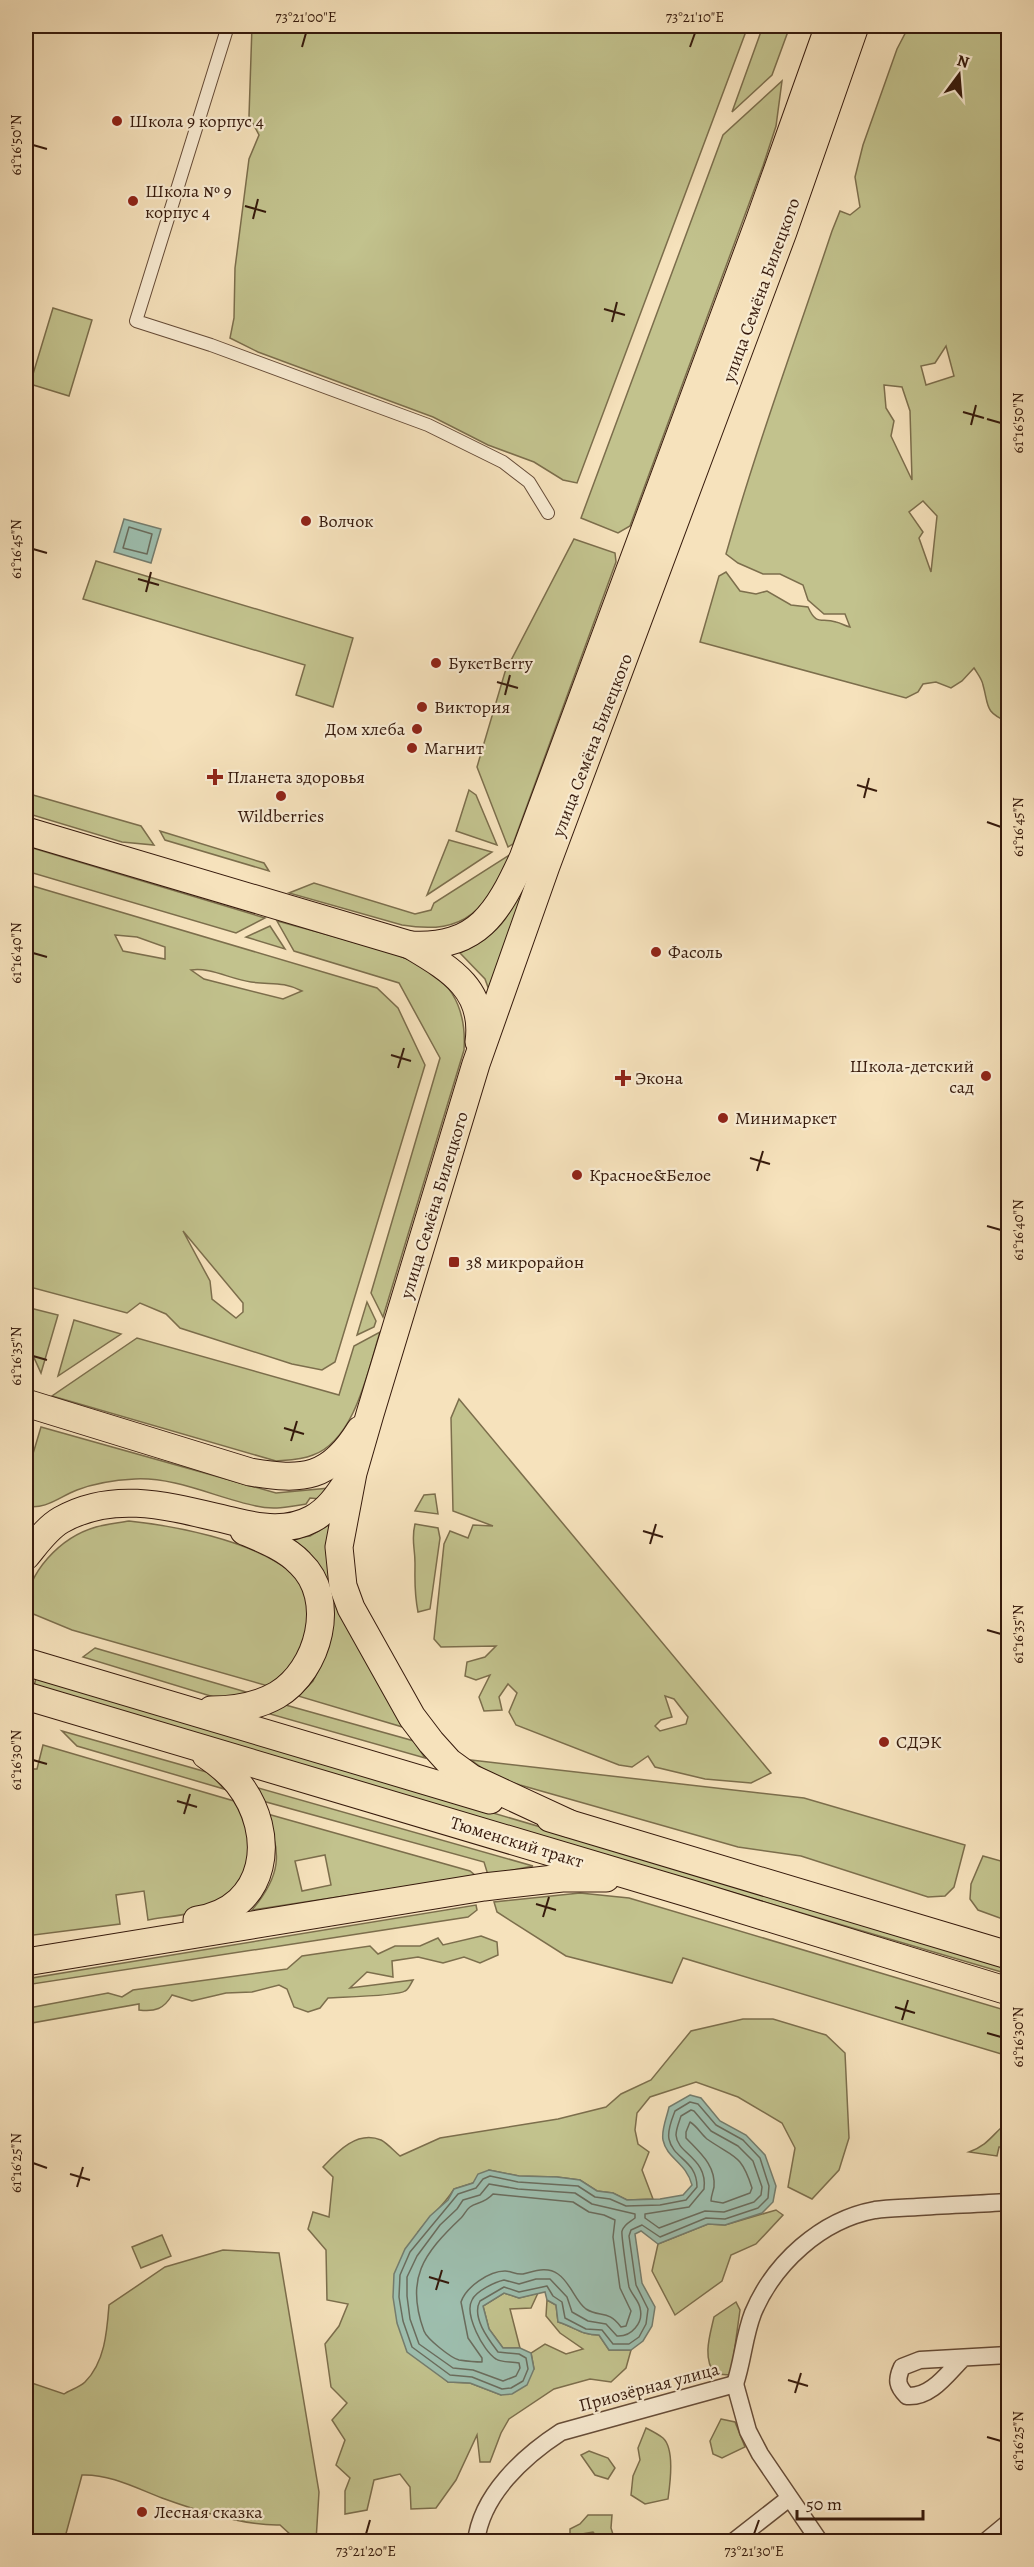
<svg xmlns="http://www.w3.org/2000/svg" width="1034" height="2567" viewBox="0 0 1034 2567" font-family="Alegreya,serif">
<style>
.green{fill:#c2c28d;stroke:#7c6e4c;stroke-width:1.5;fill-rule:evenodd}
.water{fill:#9dbeae;stroke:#747c6d;stroke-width:1.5}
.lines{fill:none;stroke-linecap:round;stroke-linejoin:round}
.shore{stroke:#6a6c5d;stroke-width:1.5}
.pedestrian-casing{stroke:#664c38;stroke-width:14}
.minor-casing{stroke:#664c38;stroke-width:19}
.primary-casing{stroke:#361a0c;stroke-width:29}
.pedestrian{stroke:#f9ecd3;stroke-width:12}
.minor{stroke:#f9ecd3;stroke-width:16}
.primary{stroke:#f6e2bc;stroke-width:27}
.ticks{fill:none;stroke:#361a0c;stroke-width:2}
.poi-dot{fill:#8f2418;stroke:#f9ecd3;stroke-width:2}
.labels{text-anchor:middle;stroke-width:4.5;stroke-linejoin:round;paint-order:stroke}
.poi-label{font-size:18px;fill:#361a0c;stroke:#f9ecd3;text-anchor:start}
.street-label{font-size:18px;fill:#361a0c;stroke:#f9ecd3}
.neatline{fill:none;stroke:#361a0c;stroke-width:2}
.ticks-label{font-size:15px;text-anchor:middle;fill:#361a0c}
</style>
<rect width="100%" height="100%" fill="#f6e2bc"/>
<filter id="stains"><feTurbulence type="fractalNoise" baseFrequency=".00333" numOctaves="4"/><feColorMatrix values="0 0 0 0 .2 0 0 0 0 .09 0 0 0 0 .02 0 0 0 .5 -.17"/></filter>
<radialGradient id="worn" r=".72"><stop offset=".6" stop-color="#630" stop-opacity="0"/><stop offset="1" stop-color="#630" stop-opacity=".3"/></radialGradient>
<g class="green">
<path d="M252 26H748L577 483 563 480 534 462 488 445 433 417 258 352 230 338 234 318 235 268 249 159 259 135 249 116Z"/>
<path d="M763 26H790L772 75 732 112Z"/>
<path d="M909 26H1008V722C984 712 989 706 983 685 982 679 977 673 974 668L962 681 951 688 936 682 923 684 918 692 906 698 700 642 719 576 726 572 740 591 756 594 767 591 791 605 808 607C817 627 821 617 836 622 841 623 845 626 850 627L845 614H824L808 600 803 585 780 574H763L738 563 726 554C757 445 796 339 832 231L840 211 850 215 860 207 855 177 863 145 897 49ZM946 346 954 376 926 385 921 366 935 363ZM884 385 902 387 910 411 912 480 891 436 894 421 886 408ZM923 501 937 516 931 572 919 538 923 532 909 512Z"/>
<path d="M782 81 776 126 763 166 630 526 618 533 581 518 723 135Z"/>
<path d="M53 308 92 320 69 396 30 384Z"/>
<path d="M574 539 615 553 616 562 513 844 508 847 477 767 505 672Z"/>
<path d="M96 561 353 638 333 707 296 695 305 665 83 599Z"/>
<path d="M469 790 476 795 497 845 456 831Z"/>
<path d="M26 793 141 826 154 845 122 842 26 813Z"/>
<path d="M160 831 264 863 269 871 165 840Z"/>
<path d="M449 840 492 852 427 895Z"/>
<path d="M26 846 265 918 236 933 26 871Z"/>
<path d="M511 854C486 908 468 936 402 925L289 893 314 883 415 914 431 910 434 903Z"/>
<path d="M530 863 534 864 489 990 485 979 460 953C507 932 513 909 530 863Z"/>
<path d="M26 884 377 988 398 1008 425 1065 335 1362 322 1370 292 1364 180 1328 166 1314 140 1303 127 1313 26 1286ZM115 935 137 937 165 947V959L123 951ZM191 970C210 967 230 979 251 982 271 985 282 981 302 991L283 999 204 979ZM183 1231 243 1303V1312L236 1318 212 1299 210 1281Z"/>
<path d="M277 921C303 928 330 935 357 943 417 959 469 976 464 1050L383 1317 371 1293 440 1058 399 983 294 951Z"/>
<path d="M270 926 285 949 246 937Z"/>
<path d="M367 1302 376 1321 374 1327 357 1335Z"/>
<path d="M26 1307 58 1315 41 1373 26 1340Z"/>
<path d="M74 1320 121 1334 58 1376Z"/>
<path d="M380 1332C368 1370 355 1440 313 1455 301 1460 289 1460 276 1461L52 1396 137 1338 339 1395 354 1346Z"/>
<path d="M459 1399 771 1773 751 1783 705 1779 655 1767 648 1756 632 1767 619 1765 516 1725 509 1712 517 1693 508 1684 499 1697 502 1710 484 1711 479 1697 490 1675 476 1680 465 1676 467 1662 485 1657 496 1646 441 1647 434 1639 444 1544 450 1531 468 1538 473 1525 493 1526 453 1511 451 1418ZM665 1696 674 1699 688 1717 686 1724 660 1731 655 1726 661 1720 672 1717Z"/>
<path d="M41 1427 276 1493 330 1488 321 1499 310 1498 306 1504C289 1507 273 1510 256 1506 217 1498 176 1477 135 1479 116 1480 95 1483 77 1490 59 1497 46 1510 26 1506V1477Z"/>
<path d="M435 1494 438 1514 415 1511 424 1495Z"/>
<path d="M129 1521C176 1526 248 1540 287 1569 304 1582 311 1606 307 1627 300 1658 293 1666 268 1686L72 1630 26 1611C25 1573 61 1537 96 1527 107 1524 118 1523 129 1521Z"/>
<path d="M332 1523 406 1728 298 1696 313 1681 325 1654 288 1539 310 1536Z"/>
<path d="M415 1524 438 1528 440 1538 430 1609 418 1612C414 1592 415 1582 415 1563 415 1547 411 1540 415 1524Z"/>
<path d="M95 1648 253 1694 217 1698 83 1657Z"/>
<path d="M36 1678 1008 1965V1974L34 1686Z"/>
<path d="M282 1704 414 1741 425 1758 270 1714Z"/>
<path d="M62 1731 210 1773 224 1789 77 1746Z"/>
<path d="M43 1745 234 1801C256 1837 258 1882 217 1906 205 1913 164 1917 148 1920L144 1891 116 1895 120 1924 26 1936V1764L31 1769H37Z"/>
<path d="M471 1760 804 1798 965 1845 954 1887 945 1896 928 1897 801 1856 738 1847 520 1785 493 1776Z"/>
<path d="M248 1785 533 1866 488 1875 484 1862 259 1800Z"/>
<path d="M264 1813 470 1871 476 1876 252 1910C280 1877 284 1852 264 1813ZM325 1855 331 1885 302 1891 295 1861Z"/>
<path d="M983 1856 1008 1863V1921L978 1910 970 1899 971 1884Z"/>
<path d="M580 1893 629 1898 1008 2011V2056L683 1958 672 1983 566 1956 497 1912 494 1902Z"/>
<path d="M476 1905 477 1910 468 1917 26 1985V1979Z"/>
<path d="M481 1936 497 1942 498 1955 480 1963 464 1957 443 1963 418 1957 392 1961 393 1977 367 1972 350 1988 413 1980C411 1983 409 1989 405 1991 398 1996 342 1997 328 1998L320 2008 308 2012 294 2007 287 1989 279 1985 252 1992 226 1993 192 2001 172 1995C164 2009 155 2012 139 2010V2004L26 2024V2008L34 2007 108 1993 122 1997 133 1990 287 1969 302 1956 370 1946 378 1954 395 1946H420L438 1938 443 1945Z"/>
<path d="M743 2019H773L826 2035 845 2053 849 2138 839 2170 812 2199 788 2187 795 2148 782 2123 738 2097 696 2082 650 2097 637 2113 635 2130 638 2144 649 2152 642 2170 653 2199 627 2200 613 2193 597 2191 580 2180 557 2177 519 2176 489 2170 473 2183 454 2189C444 2206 429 2217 418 2232L429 2366 448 2382 470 2383 501 2395 534 2369 531 2353 545 2344 566 2354 583 2349 560 2333 546 2316 547 2300 556 2305 558 2322C575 2327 581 2335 599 2335L609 2350H631L626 2368 611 2382 590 2379 554 2389 509 2419 501 2433 490 2462H480L477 2435 456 2480 436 2508 411 2509 410 2487 400 2474 374 2480 367 2510 345 2514V2491L350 2478 336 2465 345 2440 332 2420 347 2403 331 2387 325 2344 339 2326 348 2304 327 2300 326 2250 308 2229 313 2212 329 2217 333 2177 323 2167C337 2152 357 2130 381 2140 387 2143 394 2151 400 2156L440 2138 558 2119 606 2107 621 2094 651 2080 691 2031Z"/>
<path d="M1008 2122V2147H999L997 2156 969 2152C990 2144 992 2134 1008 2122Z"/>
<path d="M776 2210 783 2215 756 2244 731 2255 722 2281 675 2315 652 2271 658 2244 708 2224 725 2225Z"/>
<path d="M162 2235 171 2256 141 2268 132 2247Z"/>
<path d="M223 2250 279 2253 319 2492 316 2541 291 2535 280 2525C246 2526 195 2510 162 2498 136 2488 110 2474 82 2475L64 2541H26V2381L64 2394C70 2390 80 2387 85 2382 105 2362 107 2331 109 2305L165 2267Z"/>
<path d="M504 2293 519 2298 538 2293 531 2308 510 2309 520 2348H503L489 2329 483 2306Z"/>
<path d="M736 2302 740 2310 731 2375 715 2374C702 2358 710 2335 714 2317Z"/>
<path d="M721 2419 735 2422 745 2447 722 2458 713 2454 710 2441Z"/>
<path d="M646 2428C652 2431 658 2434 663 2438 675 2449 670 2484 668 2499L645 2504 631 2495 633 2476 640 2460 638 2448Z"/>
<path d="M589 2451 608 2458 615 2468 608 2479 595 2475 581 2455Z"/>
<path d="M588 2515H612L611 2528 615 2541 598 2538 593 2532 570 2536V2529L580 2524Z"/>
</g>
<g class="water">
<path d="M124 519 161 529 151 563 114 552Z"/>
<path d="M690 2095 701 2098 720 2121 746 2135 765 2155 776 2186 773 2202 762 2213 725 2225 708 2224 658 2244 641 2231 635 2234 642 2283 655 2307 652 2326 643 2341 631 2350H609L599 2335C581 2335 575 2327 558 2322L556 2305 547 2300 545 2292 519 2298 504 2293 483 2306 489 2329 503 2348H520L531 2353 534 2369 527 2385 512 2394 501 2395 470 2383 448 2382 407 2352 397 2323 393 2297 394 2274 405 2249 430 2216 448 2200 454 2189 473 2183 478 2174 489 2170 519 2176 557 2177 580 2180 597 2191 613 2193 627 2200 660 2199 683 2195 692 2185C686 2162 667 2159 663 2140 661 2130 667 2117 669 2107Z"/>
</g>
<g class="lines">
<g class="shore">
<path d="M129 527 152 534 147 554 123 548Z"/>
<path d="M690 2102 698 2104 716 2125 743 2140 760 2158 769 2186 768 2198 758 2208 725 2219 706 2218 660 2237 642 2225 631 2230 629 2236 636 2285 648 2309 646 2324 639 2337 629 2344H613L602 2330 586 2329 565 2318 562 2302 553 2296 547 2286 519 2292 504 2287 480 2301C471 2317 489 2340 498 2352L519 2354 526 2358 528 2369 523 2381 511 2388 502 2389 472 2377 450 2375 412 2347 403 2321 399 2297 400 2275 410 2252 458 2194 476 2188 483 2179 490 2176 518 2182 578 2186 595 2197 610 2199 626 2206 660 2205 686 2200 697 2187C697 2160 673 2159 669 2139 667 2130 672 2119 675 2111Z"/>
<path d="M691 2110 694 2111 711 2131 738 2146 753 2161 762 2187 761 2195 754 2202 724 2212 705 2211 659 2228 645 2218V2214L689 2207 704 2189C708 2158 677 2154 676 2135 676 2129 679 2122 681 2116Z"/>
<path d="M690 2122C697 2126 701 2134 707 2139 734 2158 741 2153 752 2188L750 2193 723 2203 711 2201C711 2196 713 2192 714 2187 716 2165 699 2152 686 2138V2132Z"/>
<path d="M489 2184 518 2189 575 2193 592 2204 635 2214V2218C630 2222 624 2224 622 2231 621 2234 628 2282 629 2287 632 2295 639 2301 640 2308 644 2323 631 2337 617 2336L606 2324 588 2321 572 2312 567 2297 550 2279H536L519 2284 504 2280C495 2282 476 2291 472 2300 464 2314 483 2351 496 2359 502 2363 512 2361 519 2363L520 2368 516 2376 503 2381 473 2370 453 2368 419 2344 410 2319 407 2296V2277L417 2256 440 2225 457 2209 463 2200 480 2195Z"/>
<path d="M493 2194 573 2202 589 2212 604 2215 615 2220 613 2237 620 2288 631 2311 626 2326 621 2327C608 2309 600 2318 586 2309 575 2301 571 2283 558 2274 547 2266 535 2271 523 2274 516 2275 511 2271 505 2271 489 2271 466 2287 461 2302L468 2338 482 2358V2362C475 2362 466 2361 459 2360 451 2358 427 2339 424 2331 405 2279 423 2254 461 2218 464 2215 466 2210 470 2207 476 2202 484 2204 493 2194Z"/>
</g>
<defs>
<path id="pedestrian" d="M228 26 136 321 211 345 428 425 503 462 529 482 548 513"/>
<g id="minor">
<path d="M963 2358C947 2374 931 2398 907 2396 897 2386 896 2380 902 2367L920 2360 1008 2355"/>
<path d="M735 2384C743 2360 744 2336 753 2313 774 2263 821 2220 875 2210 889 2208 903 2208 917 2207 947 2205 978 2204 1008 2202"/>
<path d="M735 2384 748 2431 760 2454 820 2542"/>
<path d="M476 2542C481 2495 524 2456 561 2432L735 2384"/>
<path d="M733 2542 788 2499"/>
<path d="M985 2542 1008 2523"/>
</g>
<g id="primary">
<path d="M26 831 410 945C450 969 486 989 479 1042"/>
<path d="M410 945C478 949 498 912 523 858L759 222 829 26"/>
<path d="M26 1403 250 1472C303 1481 330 1479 360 1430"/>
<path d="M26 1556C36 1544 47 1528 61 1520 117 1488 178 1509 236 1522 261 1528 288 1532 312 1519 329 1510 339 1494 349 1479"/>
<path d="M26 1662 490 1800"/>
<path d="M26 1696 688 1893 1008 1991"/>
<path d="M211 1710C234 1710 256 1707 277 1695 319 1670 338 1599 300 1563 286 1548 263 1539 244 1531"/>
<path d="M550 1818 1008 1955"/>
<path d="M568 1823 471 1778 449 1762 431 1742 412 1717 351 1608 343 1586 339 1547 353 1473 370 1414 476 1064 546 866 783 232 855 26"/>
<path d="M197 1920C268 1909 278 1834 238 1783 229 1772 218 1763 206 1755"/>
<path d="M26 1962 484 1887 562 1878H606"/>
</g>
</defs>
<use href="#pedestrian" class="pedestrian-casing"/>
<use href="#minor" class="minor-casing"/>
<use href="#primary" class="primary-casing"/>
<use href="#pedestrian" class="pedestrian"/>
<use href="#minor" class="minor"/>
<use href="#primary" class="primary"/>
</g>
<path class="ticks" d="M302 47 306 33M690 47 695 33M33 145 47 149M245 206 266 212M253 219 258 199M604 309 625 315M612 322 617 302M963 412 984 418M987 419 1001 423M971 425 976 405M33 549 47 553M138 579 159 585M146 592 151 572M497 682 518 688M505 695 510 675M857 785 877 791M864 798 869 778M987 822 1001 827M33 953 47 957M391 1055 411 1061M398 1068 404 1048M750 1158 770 1164M757 1171 763 1151M987 1226 1001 1230M33 1356 47 1360M284 1428 304 1434M291 1441 297 1421M643 1531 663 1537M650 1544 656 1524M987 1630 1001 1634M33 1760 47 1764M177 1801 197 1807M184 1814 190 1794M536 1904 556 1910M543 1917 549 1897M895 2007 915 2013M902 2020 908 2000M987 2033 1001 2037M33 2163 47 2168M70 2174 90 2180M77 2187 83 2167M429 2277 449 2283M436 2290 442 2270M788 2380 808 2386M795 2393 801 2373M987 2437 1001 2441M366 2534 370 2520M754 2534 759 2520"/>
<g class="poi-dot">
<circle cx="117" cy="121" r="6"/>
<circle cx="133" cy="201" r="6"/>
<circle cx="306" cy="521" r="6"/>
<circle cx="436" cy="663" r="6"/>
<circle cx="422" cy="707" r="6"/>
<circle cx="417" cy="729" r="6"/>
<circle cx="412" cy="748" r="6"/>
<path d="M212 768h6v6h6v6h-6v6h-6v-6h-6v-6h6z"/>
<circle cx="281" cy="796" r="6"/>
<circle cx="656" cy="952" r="6"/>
<circle cx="986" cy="1076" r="6"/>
<path d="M620 1069h6v6h6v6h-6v6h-6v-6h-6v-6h6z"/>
<circle cx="723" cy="1118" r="6"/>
<circle cx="577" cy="1175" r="6"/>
<rect x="448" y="1256" width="12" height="12" rx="3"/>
<circle cx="884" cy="1742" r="6"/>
<circle cx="142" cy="2512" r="6"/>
</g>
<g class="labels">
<g class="poi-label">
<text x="129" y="127">Школа 9 корпус 4</text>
<text x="145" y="197">Школа № 9<tspan x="145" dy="21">корпус 4</tspan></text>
<text x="318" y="527">Волчок</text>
<text x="448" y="669">БукетBerry</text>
<text x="434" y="713">Виктория</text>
<text x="405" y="735" text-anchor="end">Дом хлеба</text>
<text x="424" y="754">Магнит</text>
<text x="227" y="783">Планета здоровья</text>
<text x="281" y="822" text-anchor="middle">Wildberries</text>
<text x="668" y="958">Фасоль</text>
<text x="974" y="1072" text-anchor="end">Школа-детский<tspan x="974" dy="21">сад</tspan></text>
<text x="635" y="1084">Экона</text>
<text x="735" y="1124">Минимаркет</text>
<text x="589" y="1181">Красное&amp;Белое</text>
<text x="466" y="1268">38 микрорайон</text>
<text x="896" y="1748">СДЭК</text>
<text x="154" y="2518">Лесная сказка</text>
</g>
<g class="street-label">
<text transform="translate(761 290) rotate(-70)" y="6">улица Семёна Билецкого</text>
<text transform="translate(592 745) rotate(-69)" y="6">улица Семёна Билецкого</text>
<text transform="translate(434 1205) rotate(-73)" y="6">улица Семёна Билецкого</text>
<text transform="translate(517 1842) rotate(17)" y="6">Тюменский тракт</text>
<text transform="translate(649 2387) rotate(-15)" y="6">Приозёрная улица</text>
</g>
</g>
<rect width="1034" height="2567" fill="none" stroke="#f6e2bc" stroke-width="66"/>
<g transform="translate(959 75) rotate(16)" stroke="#f9ecd3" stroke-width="4.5" paint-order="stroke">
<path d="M0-4.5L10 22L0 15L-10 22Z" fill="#361a0c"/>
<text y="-9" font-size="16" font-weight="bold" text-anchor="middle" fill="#361a0c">N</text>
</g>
<path d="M797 2510v9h126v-9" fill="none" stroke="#361a0c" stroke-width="3"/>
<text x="806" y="2510" font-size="18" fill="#361a0c" stroke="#f9ecd3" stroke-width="4.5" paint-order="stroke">50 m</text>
<rect x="33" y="33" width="968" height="2501" class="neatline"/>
<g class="ticks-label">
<text x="306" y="22">73°21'00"E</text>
<text x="695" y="22">73°21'10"E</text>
<text transform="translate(16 145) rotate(-90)" y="5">61°16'50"N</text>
<text transform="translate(1018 423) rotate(-90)" y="5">61°16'50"N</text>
<text transform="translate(16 549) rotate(-90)" y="5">61°16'45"N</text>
<text transform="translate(1018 827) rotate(-90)" y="5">61°16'45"N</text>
<text transform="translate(16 953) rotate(-90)" y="5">61°16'40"N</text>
<text transform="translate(1018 1230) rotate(-90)" y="5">61°16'40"N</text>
<text transform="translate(16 1356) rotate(-90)" y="5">61°16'35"N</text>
<text transform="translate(1018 1634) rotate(-90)" y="5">61°16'35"N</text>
<text transform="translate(16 1760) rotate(-90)" y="5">61°16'30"N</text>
<text transform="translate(1018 2037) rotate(-90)" y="5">61°16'30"N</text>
<text transform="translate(16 2163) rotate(-90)" y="5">61°16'25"N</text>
<text transform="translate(1018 2441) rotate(-90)" y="5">61°16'25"N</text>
<text x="366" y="2556">73°21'20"E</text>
<text x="754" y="2556">73°21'30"E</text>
</g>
<rect width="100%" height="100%" filter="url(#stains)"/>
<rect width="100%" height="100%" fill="url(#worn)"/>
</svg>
